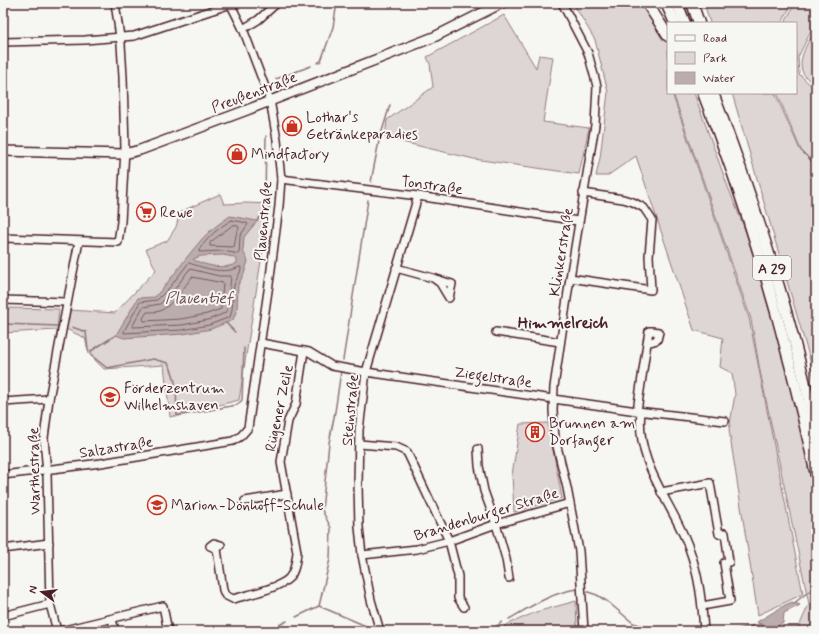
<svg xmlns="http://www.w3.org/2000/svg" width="819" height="634" viewBox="0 0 819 634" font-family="Mynerve,sans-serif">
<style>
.green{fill:#ddd6d5;stroke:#947a80}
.water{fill:#bbadae;stroke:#8e747a;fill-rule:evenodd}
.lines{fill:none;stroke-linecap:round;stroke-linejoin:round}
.shore{stroke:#77585f;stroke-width:1}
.stream{stroke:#8e747a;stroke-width:1.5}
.minor-casing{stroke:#4a1f2b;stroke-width:10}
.major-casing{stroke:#4a1f2b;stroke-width:12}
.highway-casing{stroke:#4a1f2b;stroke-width:13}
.minor{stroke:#f6f6f2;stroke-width:7}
.major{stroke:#f6f6f2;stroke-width:9}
.highway{stroke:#f6f6f2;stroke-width:10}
.labels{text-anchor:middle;stroke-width:4;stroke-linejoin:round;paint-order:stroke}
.shield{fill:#f6f6f2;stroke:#7e6067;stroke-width:1}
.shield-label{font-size:14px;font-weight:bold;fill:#4a1f2b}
.street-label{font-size:15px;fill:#4a1f2b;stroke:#f6f6f2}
.poi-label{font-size:15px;fill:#4a1f2b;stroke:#f6f6f2;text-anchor:start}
.water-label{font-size:16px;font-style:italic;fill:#6c4a52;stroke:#f6f6f2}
.neighbourhood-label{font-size:16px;font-weight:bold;fill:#4a1f2b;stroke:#f6f6f2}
</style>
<rect width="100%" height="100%" fill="#f6f6f2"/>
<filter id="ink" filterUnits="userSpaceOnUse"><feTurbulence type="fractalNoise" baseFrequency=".025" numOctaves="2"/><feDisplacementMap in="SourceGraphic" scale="8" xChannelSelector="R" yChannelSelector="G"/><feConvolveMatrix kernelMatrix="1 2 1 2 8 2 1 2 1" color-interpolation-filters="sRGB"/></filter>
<g filter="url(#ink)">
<g class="green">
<path d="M573 3H644L668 41V93H672L749 318 803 594 758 615 729 430 735 394 732 373 720 367 723 338 694 330 636 156 607 176H596L600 158 608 92 595 40Z"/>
<path d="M704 3H792L782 23H710Z"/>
<path d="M795 3H816V21L798 57 799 74 816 90V165L801 150 777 93H796V23H785Z"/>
<path d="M504 15 536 68 539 55 553 57 543 122 589 128 579 174 474 159 385 138 387 120 433 87 430 64 427 57Z"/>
<path d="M816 28V86C812 83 805 77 803 73 796 58 810 40 816 28Z"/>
<path d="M673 93H694L728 187 746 232 788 372 816 503V631H788V630L798 629 809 604 760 371 751 319Z"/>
<path d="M732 93H775L800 150 816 166V390L810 360Z"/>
<path d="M220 194 224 204 246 203 270 204 239 400 170 417 164 365 104 369 89 354 85 338 66 329 69 310 115 313 156 270 146 249 167 241 176 227 180 212Z"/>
<path d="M3 308 59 309 57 330 3 333Z"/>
<path d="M548 423 562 498 514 512 512 475 520 424Z"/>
<path d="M576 601 577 631H509L504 626 536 612Z"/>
</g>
<g class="water">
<path d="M230 216 257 221 244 237 243 251 248 261 244 274 238 285 237 309 233 320 211 329 183 334 124 338 116 335 138 298 155 297C172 279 185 258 202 239 210 230 220 223 230 216ZM223 255 233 257 237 260V263C226 270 206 266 194 260L193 259 201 256Z"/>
<path d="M792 602 800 605 784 613 783 623 773 629 761 626 757 622 785 605Z"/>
</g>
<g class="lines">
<g class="shore">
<path d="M232 220 247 223 248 224 240 236 239 254 223 251 199 252V250C207 238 219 227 232 220Z"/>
<path d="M233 225 238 226 239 228 236 235 234 247 210 246V243Z"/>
<path d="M189 263C204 268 224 275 239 267H241C241 274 236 279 234 285 232 296 234 306 230 317L209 325 182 330 124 333V331L140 302 157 300 170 287Z"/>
<path d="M190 269 219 276H231L228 307 225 313 208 320 182 325 133 327V325L143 307 160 304 174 290Z"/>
<path d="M192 277 223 283 221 309 207 314 181 319 144 321 143 318 147 312C151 312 156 312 160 311 172 306 184 287 192 277Z"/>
</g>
<g class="stream">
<path d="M317 63 321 61 333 27 337 3"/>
<path d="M276 79 311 66"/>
<path d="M371 182 379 141 390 105"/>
<path d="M265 202 266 136"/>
<path d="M257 221 264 213V207"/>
<path d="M226 323 235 332"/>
<path d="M3 324 58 326"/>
<path d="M72 327 86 332 88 350 91 351"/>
<path d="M116 335 91 351 92 356 107 368 153 359 168 363C178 380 176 397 177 416L237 405 242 400 244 348"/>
<path d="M343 360 368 200"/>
<path d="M585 591 597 595 608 602 633 623 658 630 672 631"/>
<path d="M793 604 812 589"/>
<path d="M319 606 330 559 331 528 322 510 329 443 335 412 341 371"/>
<path d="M296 617 319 606 373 629"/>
<path d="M509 619C530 607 553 592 577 589"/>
<path d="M267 631 287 621"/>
<path d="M490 631 502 622"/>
<path d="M730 631 761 624"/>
<path d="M768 631 769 626"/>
</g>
<defs>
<g id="minor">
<path d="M562 3 588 53 597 86 595 125 570 278 554 387 553 410 555 438 567 488 579 551 584 631"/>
<path d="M243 29 258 20 277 3"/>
<path d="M3 42 85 40 134 36 231 4"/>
<path d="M281 179 418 196 578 221"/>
<path d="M3 238 118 242 121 222 125 149 123 77 121 44 115 3"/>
<path d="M396 268 433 278 440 283 449 298 452 284 433 278"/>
<path d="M570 278 651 290 649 256 652 220 644 208 633 202 623 199 583 193"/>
<path d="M3 300 67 302"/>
<path d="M496 332 560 342"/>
<path d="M261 343 309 352 332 366 366 372 637 411 725 421"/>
<path d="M3 402 49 399"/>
<path d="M637 411 647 343 649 331H652L659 332 657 340 647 343"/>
<path d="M641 412C635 463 672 502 689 548 699 575 702 602 704 631"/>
<path d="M359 444 396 447 407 452 449 541 458 576V598L464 607"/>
<path d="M478 449 479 466 484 491 496 524 506 559 509 578"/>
<path d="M3 475 101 463 233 441 241 436 248 428 270 277 279 206 281 179 277 140 270 100 243 29 230 3"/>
<path d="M661 492 710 483 719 534 725 533 729 562 724 563 730 601 702 606"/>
<path d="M245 501 287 494"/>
<path d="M3 549 49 543"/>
<path d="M217 549 210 546 214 543 221 545 217 549 223 590 225 595 233 599C247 595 280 588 289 578 295 572 296 561 297 552L281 462 288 421 296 404 304 351"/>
<path d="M362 555 417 549 449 541 496 524 570 503"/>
<path d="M3 616 50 604"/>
<path d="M112 619 115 631"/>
<path d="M57 631 50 604 47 473 44 438 49 399 79 241"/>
<path d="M60 631 163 606 168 631"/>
<path d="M380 631 371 600 362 555 359 527 358 485 359 430 366 372 418 196"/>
</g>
<path id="major" d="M3 151 124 154 140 150 247 110 434 37 502 3"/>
<g id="highway">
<path d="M647 3 668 36"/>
<path d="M666 3 675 23"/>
<path d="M677 3 685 23"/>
<path d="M692 3 699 23"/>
<path d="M703 93C752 217 788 345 816 475"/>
<path d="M713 93C755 203 792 317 816 433"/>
</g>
</defs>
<use href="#minor" class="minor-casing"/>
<use href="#major" class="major-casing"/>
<use href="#highway" class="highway-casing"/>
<use href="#minor" class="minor"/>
<use href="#major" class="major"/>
<use href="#highway" class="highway"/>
</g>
</g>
<defs>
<symbol id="shop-ring" viewBox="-11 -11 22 22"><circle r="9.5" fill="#f6f6f2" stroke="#c8321e" stroke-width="1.5"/><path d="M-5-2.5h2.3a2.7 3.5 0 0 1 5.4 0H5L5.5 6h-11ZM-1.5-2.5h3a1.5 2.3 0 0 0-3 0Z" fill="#c8321e"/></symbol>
<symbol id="supermarket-ring" viewBox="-11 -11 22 22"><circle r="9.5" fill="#f6f6f2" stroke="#c8321e" stroke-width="1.5"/><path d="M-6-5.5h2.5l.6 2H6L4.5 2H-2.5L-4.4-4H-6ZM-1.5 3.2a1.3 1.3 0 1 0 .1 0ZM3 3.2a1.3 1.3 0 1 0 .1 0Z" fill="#c8321e"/></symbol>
<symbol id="school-ring" viewBox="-11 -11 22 22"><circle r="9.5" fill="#f6f6f2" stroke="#c8321e" stroke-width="1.5"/><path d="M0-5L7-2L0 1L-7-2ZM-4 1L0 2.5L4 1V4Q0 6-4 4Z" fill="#c8321e"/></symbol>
<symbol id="building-ring" viewBox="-11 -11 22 22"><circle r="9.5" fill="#f6f6f2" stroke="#c8321e" stroke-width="1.5"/><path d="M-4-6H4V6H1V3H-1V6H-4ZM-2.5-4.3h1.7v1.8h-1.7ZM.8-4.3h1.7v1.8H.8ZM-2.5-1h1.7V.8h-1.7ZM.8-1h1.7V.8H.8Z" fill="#c8321e"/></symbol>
</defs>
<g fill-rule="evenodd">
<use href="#shop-ring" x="281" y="115" width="22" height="22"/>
<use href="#shop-ring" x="226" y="143" width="22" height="22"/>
<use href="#supermarket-ring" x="135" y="201" width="22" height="22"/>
<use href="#school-ring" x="99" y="386" width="22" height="22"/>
<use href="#building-ring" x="524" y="421" width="22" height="22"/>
<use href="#school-ring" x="146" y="494" width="22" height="22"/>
</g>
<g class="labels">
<rect class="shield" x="753" y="256" width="38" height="24" rx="3"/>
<g class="shield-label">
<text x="772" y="273">A 29</text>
</g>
<g class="street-label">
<text transform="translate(254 92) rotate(-21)" y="5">Preußenstraße</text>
<text transform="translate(432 185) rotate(8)" y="5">Tonstraße</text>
<text transform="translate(263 221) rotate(-85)" y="5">Plauenstraße</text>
<text transform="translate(561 252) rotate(-81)" y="5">Klinkerstraße</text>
<text transform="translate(493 377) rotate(8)" y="5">Ziegelstraße</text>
<text transform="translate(279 408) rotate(-78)" y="5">Rügener Zeile</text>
<text transform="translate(350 410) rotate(-85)" y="5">Steinstraße</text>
<text transform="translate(116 447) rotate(-9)" y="5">Salzastraße</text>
<text transform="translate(34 471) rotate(-91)" y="5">Warthestraße</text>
<text transform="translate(486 514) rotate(-17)" y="5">Brandenburger Straße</text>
</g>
<g class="poi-label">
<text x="306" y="122">Lothar's<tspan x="306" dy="17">Getränkeparadies</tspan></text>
<text x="251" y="159">Mindfactory</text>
<text x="160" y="217">Rewe</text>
<text x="124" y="393">Förderzentrum<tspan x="124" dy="17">Wilhelmshaven</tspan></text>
<text x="549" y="428">Brunnen am<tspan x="549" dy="17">Dorfanger</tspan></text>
<text x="171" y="510">Marion-Dönhoff-Schule</text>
</g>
<g class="water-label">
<text x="199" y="303">Plauentief</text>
</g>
<g class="neighbourhood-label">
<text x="563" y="328">Himmelreich</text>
</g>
</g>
<rect width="819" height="634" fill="none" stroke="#f6f6f2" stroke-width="16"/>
<rect x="8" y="8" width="803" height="618" fill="none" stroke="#4a1f2b" stroke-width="1.5" filter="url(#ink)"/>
<rect x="667" y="22" width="130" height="72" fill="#f6f6f2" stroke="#b1a0a2"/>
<rect x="675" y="35" width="20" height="6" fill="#f6f6f2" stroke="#b1a0a2"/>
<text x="703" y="42" font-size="12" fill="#4a1f2b">Road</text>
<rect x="675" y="52" width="20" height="12" fill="#ddd6d5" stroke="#b1a0a2"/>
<text x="703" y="62" font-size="12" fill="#4a1f2b">Park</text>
<rect x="675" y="72" width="20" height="12" fill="#bbadae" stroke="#b1a0a2"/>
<text x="703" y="82" font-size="12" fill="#4a1f2b">Water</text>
<g transform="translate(42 592) rotate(285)" stroke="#f6f6f2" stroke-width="3" paint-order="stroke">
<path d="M0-3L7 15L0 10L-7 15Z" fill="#4a1f2b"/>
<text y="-6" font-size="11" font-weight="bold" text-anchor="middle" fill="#4a1f2b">N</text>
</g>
</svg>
